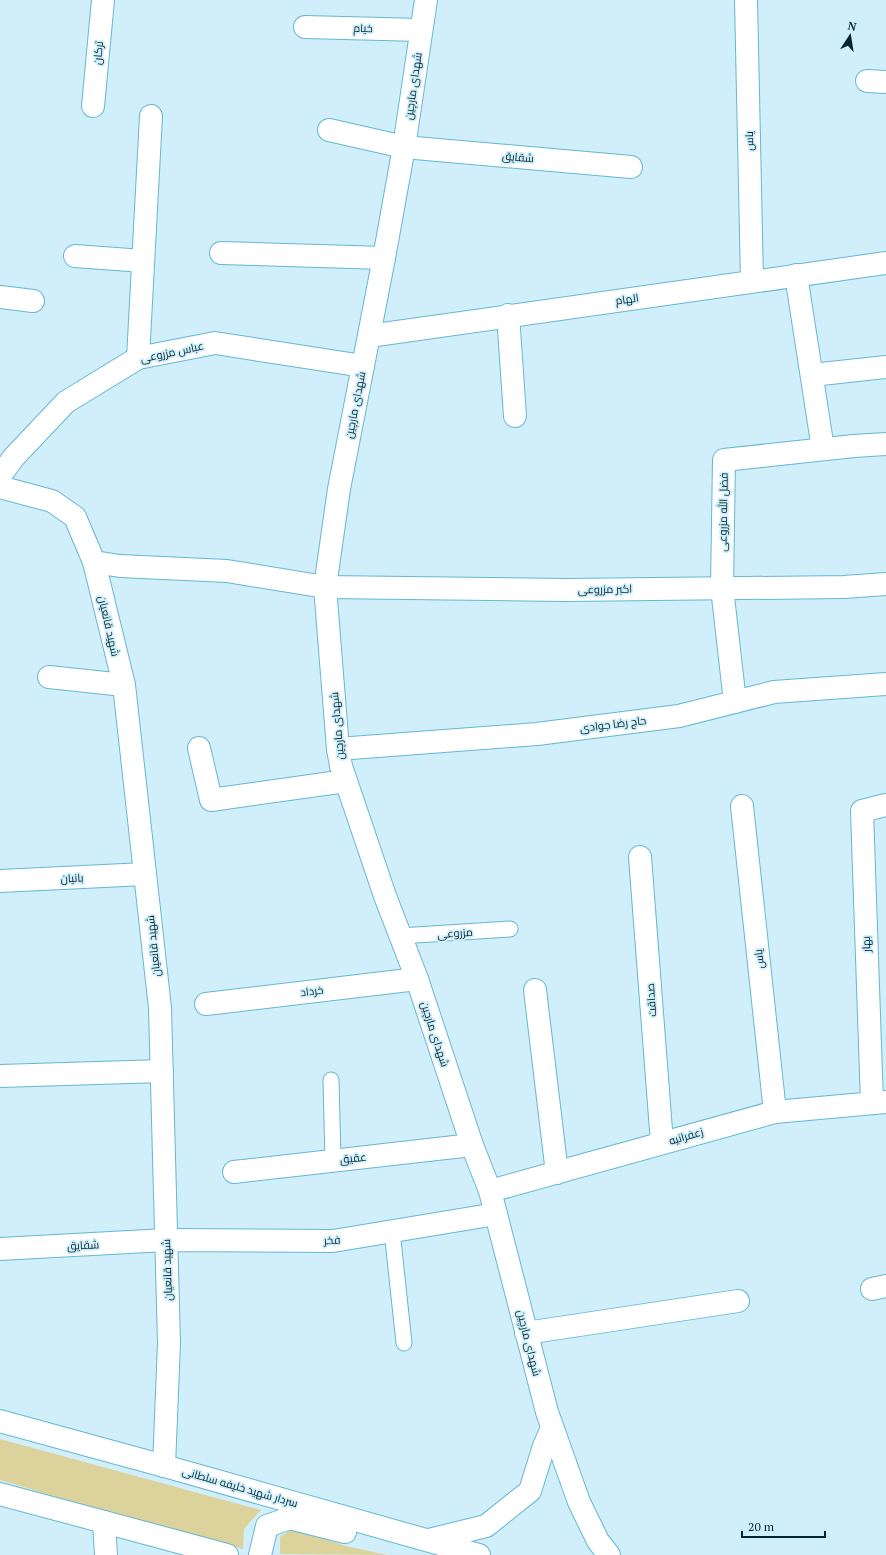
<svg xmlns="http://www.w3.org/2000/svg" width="886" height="1555" viewBox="0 0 886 1555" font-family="'PT Serif',Cairo,serif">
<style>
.green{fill:#dbd39b}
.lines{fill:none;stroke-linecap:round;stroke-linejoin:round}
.lane-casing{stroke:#65b7d1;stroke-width:17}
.street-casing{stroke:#65b7d1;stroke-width:24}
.secondary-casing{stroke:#65b7d1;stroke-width:24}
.lane{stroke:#fff;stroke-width:15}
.street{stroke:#fff;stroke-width:22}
.secondary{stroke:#fff;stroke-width:22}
.labels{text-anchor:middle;stroke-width:3.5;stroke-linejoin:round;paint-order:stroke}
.street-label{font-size:11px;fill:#022630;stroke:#d0effa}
</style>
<rect width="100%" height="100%" fill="#d0effa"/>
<g class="green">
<path d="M0 1439 261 1510 244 1529 243 1549 136 1521 0 1480Z"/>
<path d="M292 1529 346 1546 387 1555 280 1554V1537Z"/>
</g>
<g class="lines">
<defs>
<g id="lane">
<path d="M400 936 510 929"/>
<path d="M331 1080 333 1160"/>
<path d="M392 1231 404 1343"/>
</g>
<g id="street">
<path d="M746 0 752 281"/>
<path d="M305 27 421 30"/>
<path d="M867 81 886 82"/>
<path d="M93 106 103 0"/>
<path d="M329 130 404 147 631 167"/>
<path d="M221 253 384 258"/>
<path d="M75 256 143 261"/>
<path d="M796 275 823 449"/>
<path d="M0 297 33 301"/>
<path d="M508 315 515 416"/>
<path d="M369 336 886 263"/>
<path d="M138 358 151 116"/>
<path d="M812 375 886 367"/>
<path d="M0 476 14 457 66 402 138 358 215 343 363 366"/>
<path d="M0 487 52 501 75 517 94 562 124 685 160 1008 169 1343 164 1466"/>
<path d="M94 562 120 566 227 571 325 587 566 590 844 587 886 584"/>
<path d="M49 677 124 685"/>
<path d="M735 702 722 588 724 460 854 446 886 444"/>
<path d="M199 748 211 800 346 781"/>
<path d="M338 749 537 734 679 716 774 692 886 684"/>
<path d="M742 806 775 1112"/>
<path d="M640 857 662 1143"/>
<path d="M0 881 145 874"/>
<path d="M535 990 557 1173"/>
<path d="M206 1004 417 979"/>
<path d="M0 1076 162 1071"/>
<path d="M872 1103 862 811 886 805"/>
<path d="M234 1172 472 1145"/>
<path d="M0 1249 166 1240 333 1241 496 1214"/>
<path d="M872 1289 886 1286"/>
<path d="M526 1333 738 1301"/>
<path d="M104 1522 106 1555"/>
</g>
<g id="secondary">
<path d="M426 0 404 147 384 258 339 489 325 587 338 749 341 766 385 896 417 979 472 1145 490 1191 547 1412 579 1502 598 1541 609 1555"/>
<path d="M490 1191 775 1112 886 1102"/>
<path d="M0 1421 175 1469 479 1555"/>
<path d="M0 1494 227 1555"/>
<path d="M429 1540 486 1526 530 1491 544 1446 552 1428"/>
<path d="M260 1555 267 1526 290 1518 345 1532"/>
</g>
</defs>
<use href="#lane" class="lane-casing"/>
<use href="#street" class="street-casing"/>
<use href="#secondary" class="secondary-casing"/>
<use href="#lane" class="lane"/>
<use href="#street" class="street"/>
<use href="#secondary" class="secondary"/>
</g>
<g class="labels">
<g class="street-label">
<text transform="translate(363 28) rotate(2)" y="4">خیام</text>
<text transform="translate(98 53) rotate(-85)" y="4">ترکان</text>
<text transform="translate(413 86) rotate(-82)" y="4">شهدای مارچین</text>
<text transform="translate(749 141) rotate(-91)" y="4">یاس</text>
<text transform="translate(518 157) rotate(5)" y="4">شقایق</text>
<text transform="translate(627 299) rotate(-8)" y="4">الهام</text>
<text transform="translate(172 352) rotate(-12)" y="4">عباس مزروعی</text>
<text transform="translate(355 405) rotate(-79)" y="4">شهدای مارچین</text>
<text transform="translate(723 512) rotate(-89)" y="4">فضل الله مزروعی</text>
<text transform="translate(605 589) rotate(-1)" y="4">اکبر مزروعی</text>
<text transform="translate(109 626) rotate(77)" y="4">شهید قانعیان</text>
<text transform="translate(613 724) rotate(-7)" y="4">حاج رضا جوادی</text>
<text transform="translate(337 726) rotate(-95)" y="4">شهدای مارچین</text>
<text transform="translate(72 878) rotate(-3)" y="4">بانیان</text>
<text transform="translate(455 933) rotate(-4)" y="4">مزروعی</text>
<text transform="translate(866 944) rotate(-92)" y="4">بهار</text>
<text transform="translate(153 946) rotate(-96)" y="4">شهید قانعیان</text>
<text transform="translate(759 959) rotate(-96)" y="4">یاس</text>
<text transform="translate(312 991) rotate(-7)" y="4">خرداد</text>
<text transform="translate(651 1000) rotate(-94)" y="4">صداقت</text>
<text transform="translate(435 1034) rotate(72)" y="4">شهدای مارچین</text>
<text transform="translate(686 1136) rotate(-16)" y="4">زعفرانیه</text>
<text transform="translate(353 1158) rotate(-6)" y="4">عقیق</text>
<text transform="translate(332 1240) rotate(-4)" y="4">فخر</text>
<text transform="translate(83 1245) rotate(-3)" y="4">شقایق</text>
<text transform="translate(167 1270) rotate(-92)" y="4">شهید قانعیان</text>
<text transform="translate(529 1343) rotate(76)" y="4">شهدای مارچین</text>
<text transform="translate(240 1487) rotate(16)" y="4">سردار شهید خلیفه سلطانی</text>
</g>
</g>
<g transform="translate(850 36) rotate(12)" stroke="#d0effa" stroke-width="3" paint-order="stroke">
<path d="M0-3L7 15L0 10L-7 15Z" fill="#022630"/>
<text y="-6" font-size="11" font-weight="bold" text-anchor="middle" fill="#022630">N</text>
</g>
<path d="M742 1531v6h83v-6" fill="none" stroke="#022630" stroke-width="2"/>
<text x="748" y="1531" font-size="12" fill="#022630" stroke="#d0effa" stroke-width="3" paint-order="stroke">20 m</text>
</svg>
